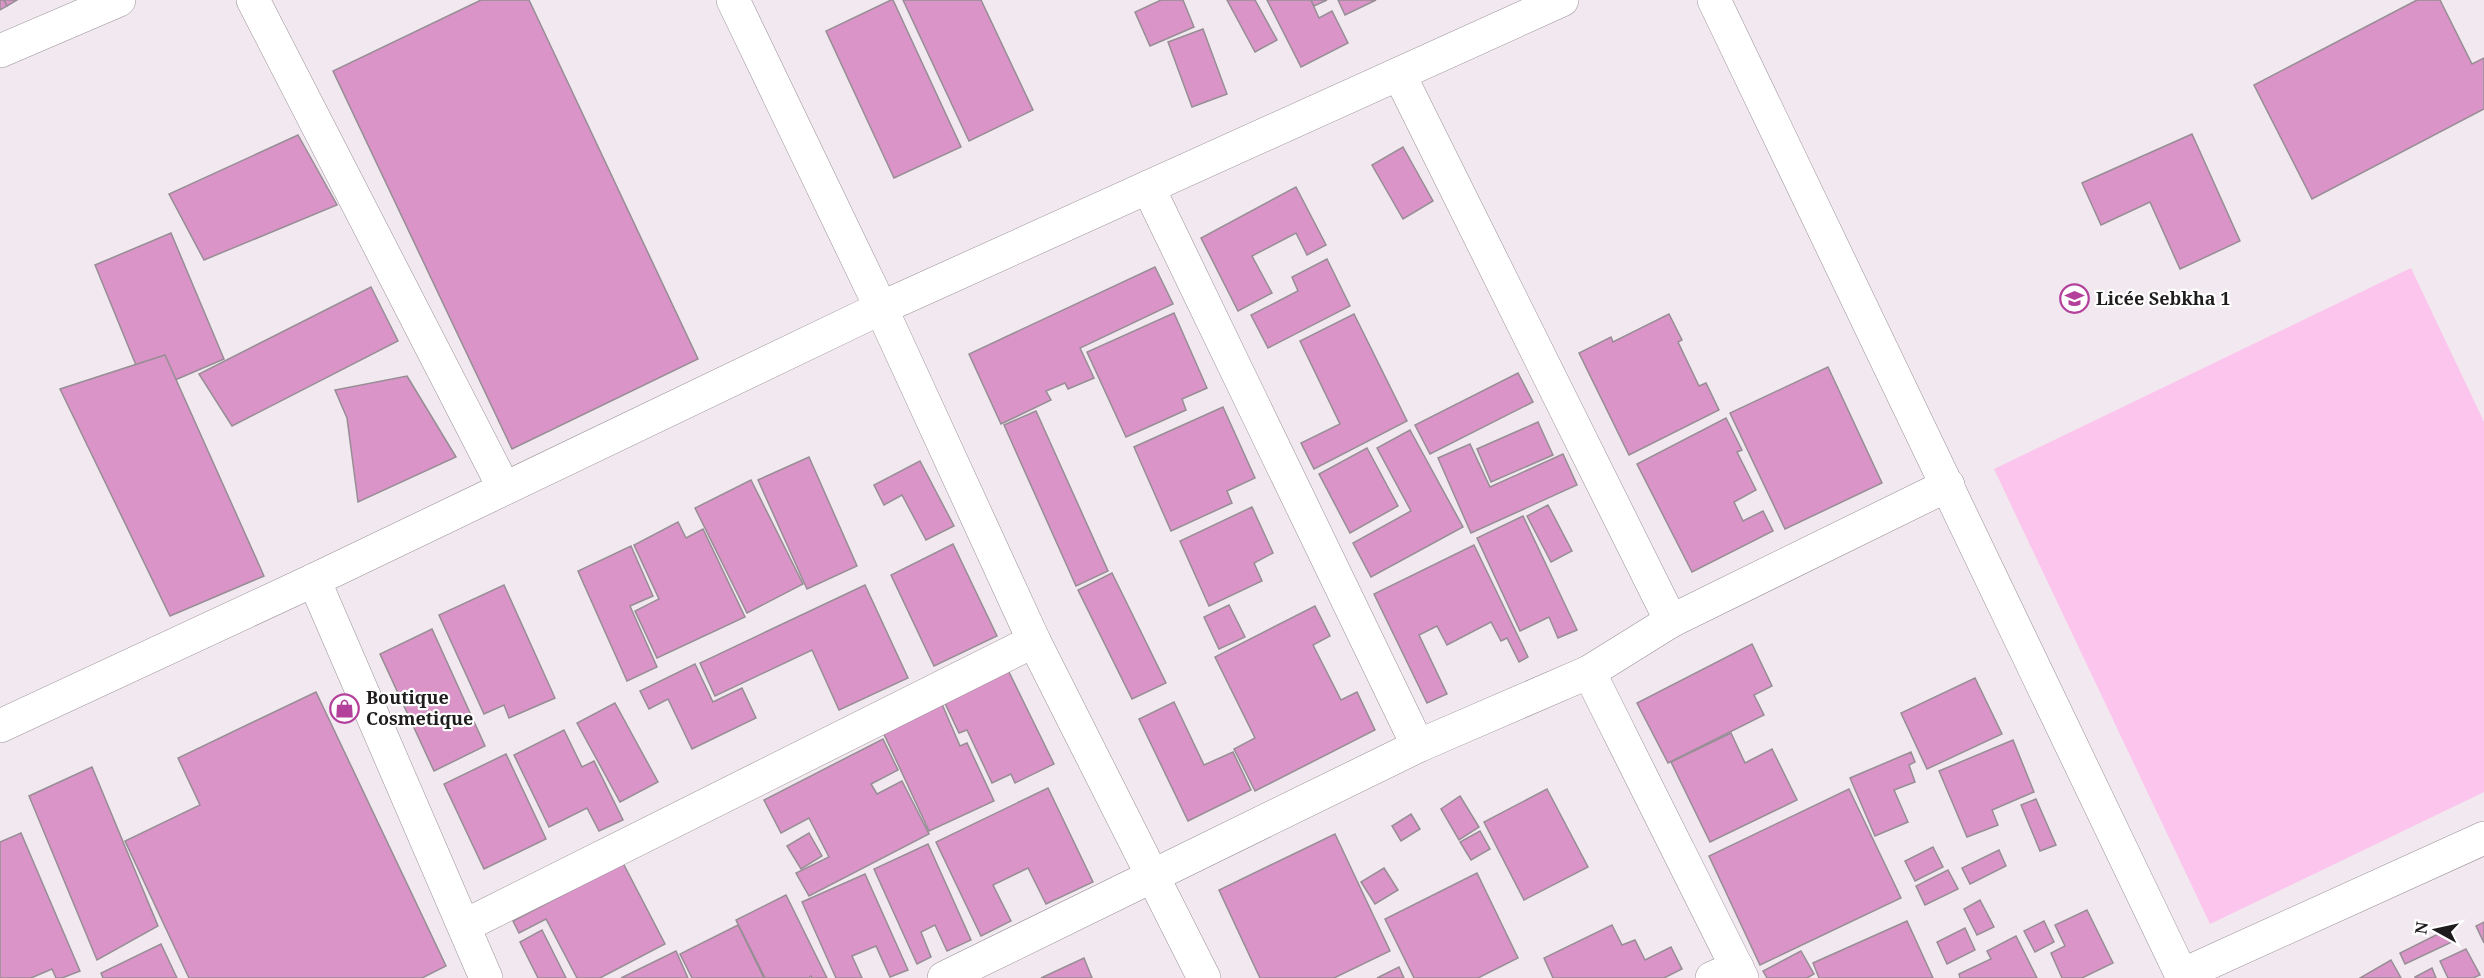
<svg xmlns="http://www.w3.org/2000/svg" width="2484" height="978" viewBox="0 0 2484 978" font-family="'Noto Serif',serif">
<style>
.green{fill:#fcc5ed}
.building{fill:#da94c8;stroke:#978e95;stroke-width:1.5}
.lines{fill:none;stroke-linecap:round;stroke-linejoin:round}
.minor-casing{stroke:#9a9197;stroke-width:34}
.minor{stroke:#fff;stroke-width:33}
.labels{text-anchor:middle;stroke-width:4.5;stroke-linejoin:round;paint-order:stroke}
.poi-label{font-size:18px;font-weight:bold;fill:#1f1c1e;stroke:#fff;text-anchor:start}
</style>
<rect width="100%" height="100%" fill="#f2e8ef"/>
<path class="green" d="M2411 268 2484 422V792L2210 924 1994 469Z"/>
<g class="building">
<path d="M0 0H4L7 6 0 10Z"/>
<path d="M4 0H17L7 6Z"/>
<path d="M481 0H529L698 359 512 449 333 71Z"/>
<path d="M891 0H893L961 147 894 178 826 31Z"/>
<path d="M903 0H981L1033 110 969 141Z"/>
<path d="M1161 0H1183L1194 27 1150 46 1135 12Z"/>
<path d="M1227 0H1255L1277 40 1255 52Z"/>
<path d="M1267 0H1311L1319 18 1332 11 1348 43 1301 67Z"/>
<path d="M1311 0H1327L1314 6Z"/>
<path d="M1338 0H1376L1345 15Z"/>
<path d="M2417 0H2440L2472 64 2484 58V109L2312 199 2254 85Z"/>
<path d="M1203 29 1227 94 1192 107 1168 42Z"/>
<path d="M2192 134 2240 241 2180 269 2150 202 2101 225 2082 183Z"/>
<path d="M298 135 337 205 204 260 169 194Z"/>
<path d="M1403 147 1433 201 1403 219 1372 165Z"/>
<path d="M1296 187 1326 245 1307 255 1296 233 1252 256 1272 293 1238 311 1201 238Z"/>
<path d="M171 233 224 359 147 392 95 265Z"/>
<path d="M1327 259 1350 306 1268 348 1251 315 1298 291 1292 277Z"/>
<path d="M1155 267 1173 304 1080 348 1094 378 1068 389 1065 383 1046 391 1051 400 1001 424 969 354Z"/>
<path d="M371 287 398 341 232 426 199 374Z"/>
<path d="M1174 313 1207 388 1182 399 1186 410 1126 437 1087 352Z"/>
<path d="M1354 314 1407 421 1314 469 1301 443 1340 424 1300 341Z"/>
<path d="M1669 314 1682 340 1678 342 1699 386 1706 383 1719 410 1629 455 1579 353 1611 337 1613 342Z"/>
<path d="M165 355 264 576 170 616 60 389Z"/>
<path d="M1828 367 1882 483 1785 529 1730 413Z"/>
<path d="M1518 373 1533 402 1430 454 1415 425Z"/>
<path d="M407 376 456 457 358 502 347 418 335 390Z"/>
<path d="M1223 407 1255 478 1227 491 1232 503 1171 531 1134 447Z"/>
<path d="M1036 411 1108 571 1076 586 1004 425Z"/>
<path d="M1726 418 1742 450 1737 452 1756 490 1734 502 1743 521 1763 511 1773 531 1692 572 1637 464Z"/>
<path d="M1538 422 1553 455 1491 482 1477 449Z"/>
<path d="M1410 430 1463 527 1371 577 1353 543 1411 511 1377 448Z"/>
<path d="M1470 444 1490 487 1563 454 1577 485 1471 533 1438 458Z"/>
<path d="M1367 448 1398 506 1350 533 1319 474Z"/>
<path d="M809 457 857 566 807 589 758 480Z"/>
<path d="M920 461 954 526 926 540 902 495 884 505 874 485Z"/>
<path d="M751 480 803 584 747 613 695 508Z"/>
<path d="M1548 505 1572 551 1551 562 1527 516Z"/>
<path d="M1252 507 1273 553 1254 563 1262 581 1209 606 1180 541Z"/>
<path d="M1523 516 1577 630 1558 638 1549 617 1520 631 1477 538Z"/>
<path d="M678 522 686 538 703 529 745 617 657 658 635 611 659 599 634 545Z"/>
<path d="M953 544 997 636 934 666 891 575Z"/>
<path d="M1474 545 1528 657 1519 662 1507 638 1501 641 1491 622 1447 645 1437 626 1419 635 1447 694 1427 703 1374 594Z"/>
<path d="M631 546 653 596 630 606 657 667 627 681 578 571Z"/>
<path d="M1112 573 1166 683 1132 699 1078 590Z"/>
<path d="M504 585 555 698 509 718 504 705 484 714 439 615Z"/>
<path d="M865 585 908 678 839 710 812 650 715 696 700 663Z"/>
<path d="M1229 605 1245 637 1219 649 1204 617Z"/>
<path d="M1315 606 1330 636 1313 645 1341 700 1357 692 1375 730 1255 791 1234 749 1255 738 1215 657Z"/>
<path d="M432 629 485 746 434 771 380 654Z"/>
<path d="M1752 644 1772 686 1754 695 1764 715 1668 763 1637 703Z"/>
<path d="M695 664 713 702 742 688 756 718 692 749 668 699 649 709 640 691Z"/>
<path d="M1006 666 1054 764 1015 783 1011 774 992 783 967 730 959 733 942 697Z"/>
<path d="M1975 678 2002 734 1927 769 1901 713Z"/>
<path d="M316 692 446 966 422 978H189L125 841 200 805 178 758Z"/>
<path d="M1174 702 1204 765 1233 752 1251 790 1188 821 1139 719Z"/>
<path d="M615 703 658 782 620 802 577 723Z"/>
<path d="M942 704 960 746 967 743 994 801 929 831 883 732Z"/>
<path d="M564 730 582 767 594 761 623 820 599 831 587 808 549 827 514 755Z"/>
<path d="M1731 733 1745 763 1772 749 1797 800 1710 842 1671 762Z"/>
<path d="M883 739 898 770 871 784 877 794 902 781 929 834 809 896 796 873 829 857 809 818 781 833 764 800Z"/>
<path d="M2013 740 2034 792 1992 810 1998 825 1967 837 1939 771Z"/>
<path d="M1911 752 1915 762 1909 765 1915 782 1894 790 1908 822 1875 836 1850 778Z"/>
<path d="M506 754 546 839 484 869 444 784Z"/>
<path d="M92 767 158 926 97 960 29 796Z"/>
<path d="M1048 788 1093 882 1046 904 1028 868 993 885 1011 921 981 936 936 842Z"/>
<path d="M1547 789 1588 867 1524 900 1484 822Z"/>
<path d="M1849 789 1901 898 1760 965 1709 856Z"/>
<path d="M1460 796 1479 827 1459 840 1441 809Z"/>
<path d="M2036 799 2056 845 2040 851 2021 805Z"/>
<path d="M1411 814 1420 829 1401 841 1392 826Z"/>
<path d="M1480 831 1490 849 1471 860 1460 842Z"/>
<path d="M21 833 80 971 62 978H56L52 969 31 978H0V842Z"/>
<path d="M809 833 822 856 801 869 787 846Z"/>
<path d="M1335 834 1390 951 1334 978H1260L1219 890Z"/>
<path d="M928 844 971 940 947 951 935 925 921 932 931 957 917 964 874 869Z"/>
<path d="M1933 847 1943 867 1915 881 1905 861Z"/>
<path d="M1999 850 2006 866 1970 884 1962 868Z"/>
<path d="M623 863 665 944 600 978H577L546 919 519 933 513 921Z"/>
<path d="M1384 868 1398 890 1375 904 1361 882Z"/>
<path d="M1948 870 1958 889 1925 905 1916 886Z"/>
<path d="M1477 873 1518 958 1478 978H1414L1385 919Z"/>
<path d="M865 874 908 970 890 977 876 946 852 956 862 978H836L802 902Z"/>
<path d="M786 895 827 978H812L811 976 809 978H765L736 920Z"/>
<path d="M1980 900 1994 927 1977 935 1964 909Z"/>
<path d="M2087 910 2113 963 2082 978H2062L2051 953 2065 946 2055 925Z"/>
<path d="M1907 921 1933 978H1819L1813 963Z"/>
<path d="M2044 921 2054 942 2035 952 2024 931Z"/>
<path d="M2484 922V943L2476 926Z"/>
<path d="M738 925 764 978H692L680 954Z"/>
<path d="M1612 925 1622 945 1635 940 1645 960 1671 947 1682 969 1664 978H1553L1544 958Z"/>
<path d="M1965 928 1975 950 1947 964 1937 942Z"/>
<path d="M542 930 566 978H538L520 942Z"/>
<path d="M2446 930 2452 942 2405 964 2400 953Z"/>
<path d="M2016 936 2037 978H1960L1959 974 1991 959 1987 951Z"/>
<path d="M161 944 177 978H103L101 973Z"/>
<path d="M2466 949 2480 975 2473 978H2448L2440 961Z"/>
<path d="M676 951 688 978H621Z"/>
<path d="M1801 951 1814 974 1807 978H1767L1763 971Z"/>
<path d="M1084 958 1092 978H1041Z"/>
<path d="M2391 960 2401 978H2360Z"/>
<path d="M1399 967 1404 978H1377Z"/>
<path d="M2432 968 2436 978H2415V977Z"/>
</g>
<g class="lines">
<defs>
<g id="minor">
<path d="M253 0 504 488"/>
<path d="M733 0 881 308 1034 641 1204 978"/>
<path d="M1714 0 2183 978"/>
<path d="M0 51 119 0"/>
<path d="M1399 74 1671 621"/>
<path d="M1148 187 1418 746"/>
<path d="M314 580 486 978"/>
<path d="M1589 672 1742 978"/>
<path d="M0 726 314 580 881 308 1562 0"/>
<path d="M464 926 1034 641"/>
<path d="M2182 975 2484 838"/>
<path d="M944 978 1418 746 1589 672 1671 621 1948 485"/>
<path d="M1712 978 1737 967"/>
</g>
</defs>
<use href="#minor" class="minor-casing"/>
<use href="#minor" class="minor"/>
</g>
<defs>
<symbol id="school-ring" viewBox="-11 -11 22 22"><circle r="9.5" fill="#fff" stroke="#b3419c" stroke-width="1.5"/><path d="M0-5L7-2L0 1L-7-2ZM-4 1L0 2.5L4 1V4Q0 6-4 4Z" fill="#b3419c"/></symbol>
<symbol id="shop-ring" viewBox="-11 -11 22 22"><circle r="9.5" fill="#fff" stroke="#b3419c" stroke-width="1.5"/><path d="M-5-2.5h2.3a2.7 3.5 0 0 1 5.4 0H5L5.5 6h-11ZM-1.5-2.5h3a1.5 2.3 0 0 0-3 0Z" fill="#b3419c"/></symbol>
</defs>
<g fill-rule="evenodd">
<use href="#school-ring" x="2058" y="282" width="33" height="33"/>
<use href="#shop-ring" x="328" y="692" width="33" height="33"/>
</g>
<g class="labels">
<g class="poi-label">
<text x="2096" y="305">Licée Sebkha 1</text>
<text x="366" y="704">Boutique<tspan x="366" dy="21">Cosmetique</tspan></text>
</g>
</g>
<g transform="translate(2436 930) rotate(278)" stroke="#ffffff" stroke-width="4.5" paint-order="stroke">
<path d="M0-4.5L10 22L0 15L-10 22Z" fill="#1f1c1e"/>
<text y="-9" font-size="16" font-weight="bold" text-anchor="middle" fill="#1f1c1e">N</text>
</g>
</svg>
